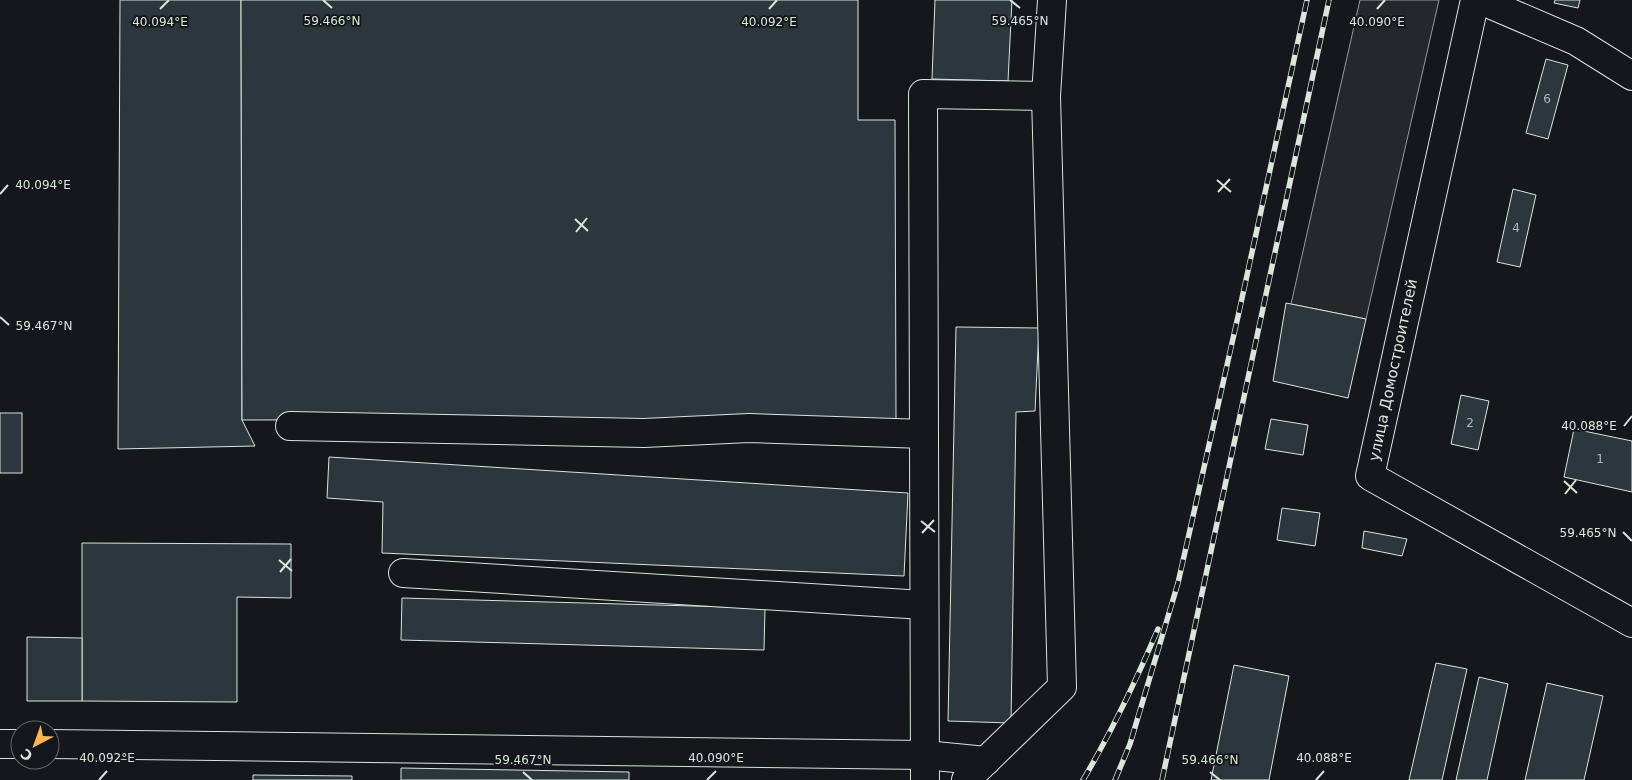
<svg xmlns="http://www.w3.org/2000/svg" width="1632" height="780" viewBox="0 0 1632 780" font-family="'DejaVu Sans',sans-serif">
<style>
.parking{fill:#24282b;stroke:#939e99}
.building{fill:#2c363c;stroke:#d8e6dc}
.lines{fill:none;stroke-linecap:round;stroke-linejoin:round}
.minor-casing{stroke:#d8e6dc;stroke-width:30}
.minor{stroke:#14181c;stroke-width:28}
.rail-casing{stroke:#d8e6dc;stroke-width:5.5}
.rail{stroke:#14181c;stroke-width:4;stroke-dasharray:11;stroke-linecap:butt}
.ticks{fill:none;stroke:#d8e6dc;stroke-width:2}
.labels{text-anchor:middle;stroke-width:4;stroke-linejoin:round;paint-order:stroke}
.number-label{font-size:12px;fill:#adbab4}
.street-label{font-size:15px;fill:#d8e6dc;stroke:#14181c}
.ticks-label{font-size:12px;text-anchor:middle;fill:#d8e6dc;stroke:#14181c;stroke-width:4;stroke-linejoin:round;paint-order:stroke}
</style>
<rect width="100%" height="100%" fill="#14181c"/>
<path class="parking" d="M1360 0H1439L1366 319 1291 304Z"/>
<g class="building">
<path d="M120 0H241L242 420 255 446 118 449Z"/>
<path d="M241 0H858V120H895L896 419 242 420Z"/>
<path d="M935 0H1012L1008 81 932 79Z"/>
<path d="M1555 0H1580L1578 8 1554 3Z"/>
<path d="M1546 59 1568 65 1548 139 1526 133Z"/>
<path d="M1513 189 1536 195 1520 267 1497 262Z"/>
<path d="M1286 303 1366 319 1348 398 1273 381Z"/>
<path d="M956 327 1039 328 1035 411 1016 412 1011 723 948 721Z"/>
<path d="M1461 395 1489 401 1478 450 1451 444Z"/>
<rect x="0" y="413" width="22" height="60"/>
<path d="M1271 419 1308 425 1303 455 1265 449Z"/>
<path d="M1574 429 1632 441V492L1564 477Z"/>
<path d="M329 457 908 493 904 576 382 553 383 502 327 498Z"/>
<path d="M1282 508 1320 513 1315 546 1277 540Z"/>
<path d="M1364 531 1407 539 1402 556 1362 548Z"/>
<path d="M82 543 291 544V598L237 597V702L82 701Z"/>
<path d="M402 598 765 608 764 650 401 640Z"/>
<path d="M27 637 82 638V701H27Z"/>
<path d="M1436 663 1467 669 1442 780H1409Z"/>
<path d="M1234 665 1289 676 1269 780H1211Z"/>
<path d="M1479 677 1508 684 1487 780H1456Z"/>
<path d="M1547 683 1603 696 1584 780H1525Z"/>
<path d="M401 768 629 772V780H401Z"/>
<path d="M253 775 352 776V780H253Z"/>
</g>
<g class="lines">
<defs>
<g id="minor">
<path d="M1475 0 1370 476 1632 623"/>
<path d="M1480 0 1576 41 1632 76"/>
<path d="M290 426 644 433 749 428 924 434"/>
<path d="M403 573 924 605"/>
<path d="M0 744H20"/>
<path d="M50 744 925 755 986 761"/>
<path d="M925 780 923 94 1046 96"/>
<path d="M966 780 1062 687 1046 96 1052 0"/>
</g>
</defs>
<use href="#minor" class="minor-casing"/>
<use href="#minor" class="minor"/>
<defs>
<g id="rail">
<path d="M1083 780C1112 731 1136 681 1158 629"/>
<path d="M1115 780 1130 744 1178 583 1239 312 1307 0"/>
<path d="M1162 780 1329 0"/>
</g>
</defs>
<use href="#rail" class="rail-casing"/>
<use href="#rail" class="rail"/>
</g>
<path class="ticks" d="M323 0 332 8M1010 0 1020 8M160 9 169 0M769 9 777 0M1377 9 1385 0M1217 180 1231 192M1218 192 1230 179M0 194 8 185M575 219 588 231M576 232 587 218M0 317 9 325M1624 426 1632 416M1564 481 1577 493M1565 494 1576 480M921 521 935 532M1623 532 1632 541M922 533 934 520M279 560 292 571M280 572 291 559M523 772 532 780M1210 772 1220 780M99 780 107 771M707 780 716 771M1316 780 1324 771"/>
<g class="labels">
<g class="number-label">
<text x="1547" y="103">6</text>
<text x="1516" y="232">4</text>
<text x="1470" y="427">2</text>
<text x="1600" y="463">1</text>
</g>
<g class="street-label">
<text transform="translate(1393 370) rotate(-78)" y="5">улица Домостроителей</text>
</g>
</g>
<g class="ticks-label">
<text x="332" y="25">59.466°N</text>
<text x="1020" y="25">59.465°N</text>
<text x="160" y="26">40.094°E</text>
<text x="769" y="26">40.092°E</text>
<text x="1377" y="26">40.090°E</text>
<text x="43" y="189">40.094°E</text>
<text x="44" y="330">59.467°N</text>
<text x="1589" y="430">40.088°E</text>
<text x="1588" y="537">59.465°N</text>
<text x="107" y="762">40.092°E</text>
<text x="716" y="762">40.090°E</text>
<text x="1324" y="762">40.088°E</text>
<text x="523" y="764">59.467°N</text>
<text x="1210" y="764">59.466°N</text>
</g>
<g transform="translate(35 745) rotate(221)"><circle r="24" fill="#14181c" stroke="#626a69"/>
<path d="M0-4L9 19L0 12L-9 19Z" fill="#ffb74d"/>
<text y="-8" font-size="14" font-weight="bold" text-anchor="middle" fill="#d8e6dc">С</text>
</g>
</svg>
